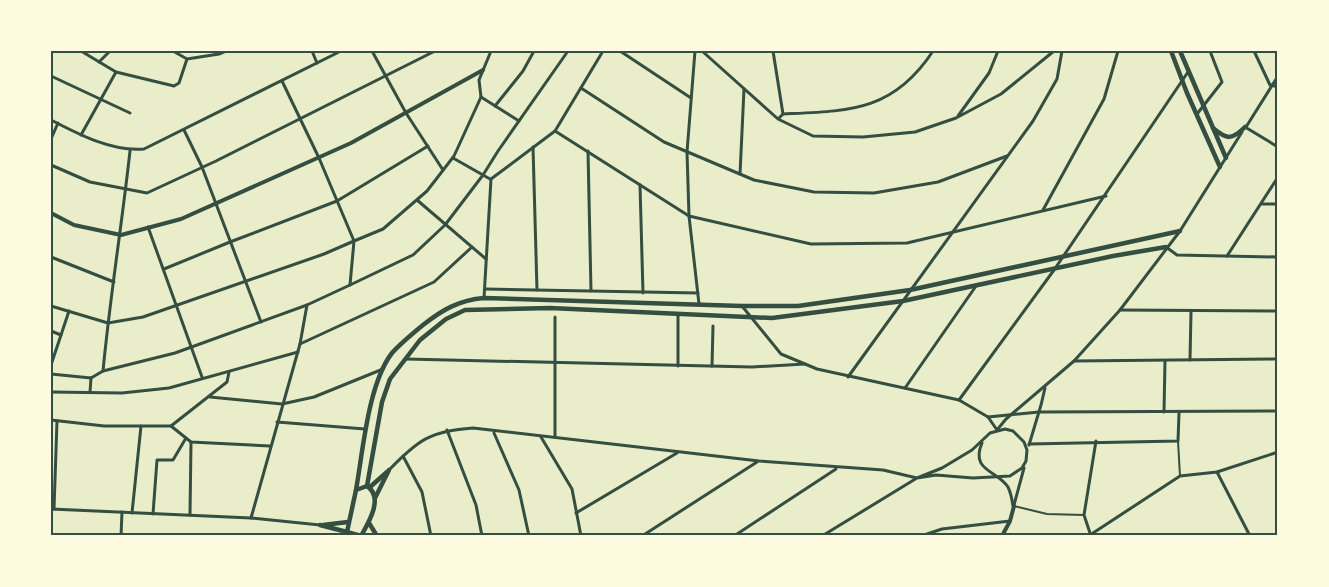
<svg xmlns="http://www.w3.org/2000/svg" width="1329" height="587" viewBox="0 0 1329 587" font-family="Ubuntu,sans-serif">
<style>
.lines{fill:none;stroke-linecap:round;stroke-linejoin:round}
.pedestrian{stroke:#344e41;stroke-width:2}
.minor{stroke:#344e41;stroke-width:3}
.tertiary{stroke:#344e41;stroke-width:4}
.secondary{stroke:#344e41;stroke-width:4.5}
.neatline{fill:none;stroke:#344e41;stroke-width:2}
</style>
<rect width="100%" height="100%" fill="#e9edc9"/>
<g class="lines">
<g class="pedestrian">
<path d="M1178 441 1180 476"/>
<path d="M1014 506 1047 514 1084 515"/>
</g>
<g class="minor">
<path d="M81 51 116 72 174 86 179 83 187 59 219 54 226 51"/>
<path d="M173 51 187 59"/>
<path d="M312 51 317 63"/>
<path d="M372 51 406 113 443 170"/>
<path d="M620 51 691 98"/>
<path d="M695 51 687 152 689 216 699 304"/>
<path d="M702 51 778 119 813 136 863 137 915 132 956 118 1001 94 1054 51"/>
<path d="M773 51 783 114"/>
<path d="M1254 51 1270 85"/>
<path d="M99 62 110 51"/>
<path d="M51 76 130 113"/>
<path d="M1271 85 1278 87"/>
<path d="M581 88 664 142 754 180 814 192 874 193 938 182 1007 156"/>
<path d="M481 97 519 121"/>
<path d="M495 106 523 71 534 51"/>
<path d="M1197 114 1222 82 1210 51"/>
<path d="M958 116 989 73 998 51"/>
<path d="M779 118 783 114C849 111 893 112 933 51"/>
<path d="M51 120C78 134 112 152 144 149L341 51"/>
<path d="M1245 127 1278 147"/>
<path d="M1246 127 1278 76"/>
<path d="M184 130 202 167 261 322"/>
<path d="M555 131 689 216 811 244 907 243 1106 196"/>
<path d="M81 135 116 72"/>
<path d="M51 139 58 123"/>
<path d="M533 147 537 290"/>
<path d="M588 151 591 291"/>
<path d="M453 158 490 179"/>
<path d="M51 165 90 182 147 193 216 161 435 51"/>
<path d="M740 174 744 89"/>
<path d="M640 185 643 293"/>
<path d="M417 200 486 259"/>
<path d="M1262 204H1278"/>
<path d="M1043 210 1104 99 1118 51"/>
<path d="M148 227 202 377"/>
<path d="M1166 247 1177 255 1278 257"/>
<path d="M1227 256 1278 177"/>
<path d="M51 257 114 282"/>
<path d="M164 269 230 242 337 201 428 146"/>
<path d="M350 285 413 255 445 225 483 175 498 151 568 51"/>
<path d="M485 289 698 293"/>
<path d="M484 298 491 179 555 131 603 51"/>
<path d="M51 306 108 323 143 317 324 254 354 241 319 158 282 81"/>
<path d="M742 306 781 354 817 369 959 400 988 417 997 430"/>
<path d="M1120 310 1278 311"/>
<path d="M51 331 61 335"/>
<path d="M300 344 434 282 472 247"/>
<path d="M406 359 752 367 805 364"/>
<path d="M1190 360 1191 312"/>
<path d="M1074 361 1278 359"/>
<path d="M51 365 69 311"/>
<path d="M678 366V314"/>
<path d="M712 366 713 326"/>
<path d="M103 371 175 353 307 305"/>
<path d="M51 374 91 378"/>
<path d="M848 377 1033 121 1057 79 1062 51"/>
<path d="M91 378 103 371C110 297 122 224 130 151"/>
<path d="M905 388 976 286"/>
<path d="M51 392 122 393 169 388 298 352"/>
<path d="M90 392 91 378"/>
<path d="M210 397 282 404 314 397 383 369"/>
<path d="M959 400 1054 270 1188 72"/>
<path d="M1278 403V423"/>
<path d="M1164 412 1165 361"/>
<path d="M988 417 1039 412 1278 411"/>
<path d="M51 420 104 426H171L227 382 229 372"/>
<path d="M277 422 365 429"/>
<path d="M171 426 191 442 270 446"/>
<path d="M447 430 476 505 482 536"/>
<path d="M997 430 1006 419 1074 361 1120 310 1180 231 1242 132"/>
<path d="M494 433 519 490 529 536"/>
<path d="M541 437 572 489 581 536"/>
<path d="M555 437V317"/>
<path d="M982 443C970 471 997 470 1008 487 1011 493 1012 499 1013 506"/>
<path d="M1029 444 1178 441 1179 413"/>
<path d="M1029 445 1041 405 1045 388"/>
<path d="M403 456 422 492 431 536"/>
<path d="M389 470C418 440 430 431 473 428L759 461 883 470 917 478 936 475 973 478 1010 476 1022 468 1026 461 1027 450 1024 442 1013 431 1005 429 990 433 972 450 942 468 917 478 822 536"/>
<path d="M1217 472 1250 536"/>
<path d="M1014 505 1024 468"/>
<path d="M51 509 251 518 320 525"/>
<path d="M54 509 57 421"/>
<path d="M132 513 141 426"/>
<path d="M576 513 677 453"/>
<path d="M153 514 157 460H173L186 438"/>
<path d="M190 515 191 442"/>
<path d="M251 518 300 344 307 305 350 285 354 241 383 229 427 191 454 156 481 97 479 80 491 51"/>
<path d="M1090 535 1180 476 1217 472 1278 452"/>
<path d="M121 536 122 512"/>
<path d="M642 536 757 462"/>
<path d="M734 536 836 469"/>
<path d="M921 536 942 529 1010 521"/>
<path d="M1091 536 1084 515 1096 441"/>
</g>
<g class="tertiary">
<path d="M51 213 74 225 121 235 181 219 351 143 483 70"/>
<path d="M1002 536 1010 521 1014 506"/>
</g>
<g class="secondary">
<path d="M1171 51 1187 93 1220 167"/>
<path d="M1180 51 1226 158"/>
<path d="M1213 128C1227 140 1232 140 1245 127"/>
<path d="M367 486 382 402 390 379 420 340 446 319 465 310 550 308 772 318 903 301 1113 256 1166 247"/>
<path d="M370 487 387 472"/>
<path d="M356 490C363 451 368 384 392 353 401 343 412 334 423 325 442 310 459 300 484 298L742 306H798L910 290 1180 231"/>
<path d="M375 498 389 470"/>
<path d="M369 523 377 536"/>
<path d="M320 525 347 532 345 536"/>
<path d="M323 525 348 522"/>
<path d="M361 536 347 532 356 490 367 486"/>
<path d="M361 536C369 522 384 497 367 486"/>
</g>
</g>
<rect width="1329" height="587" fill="none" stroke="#fefae0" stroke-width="105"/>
<rect x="52" y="52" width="1224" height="482" class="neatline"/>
</svg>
